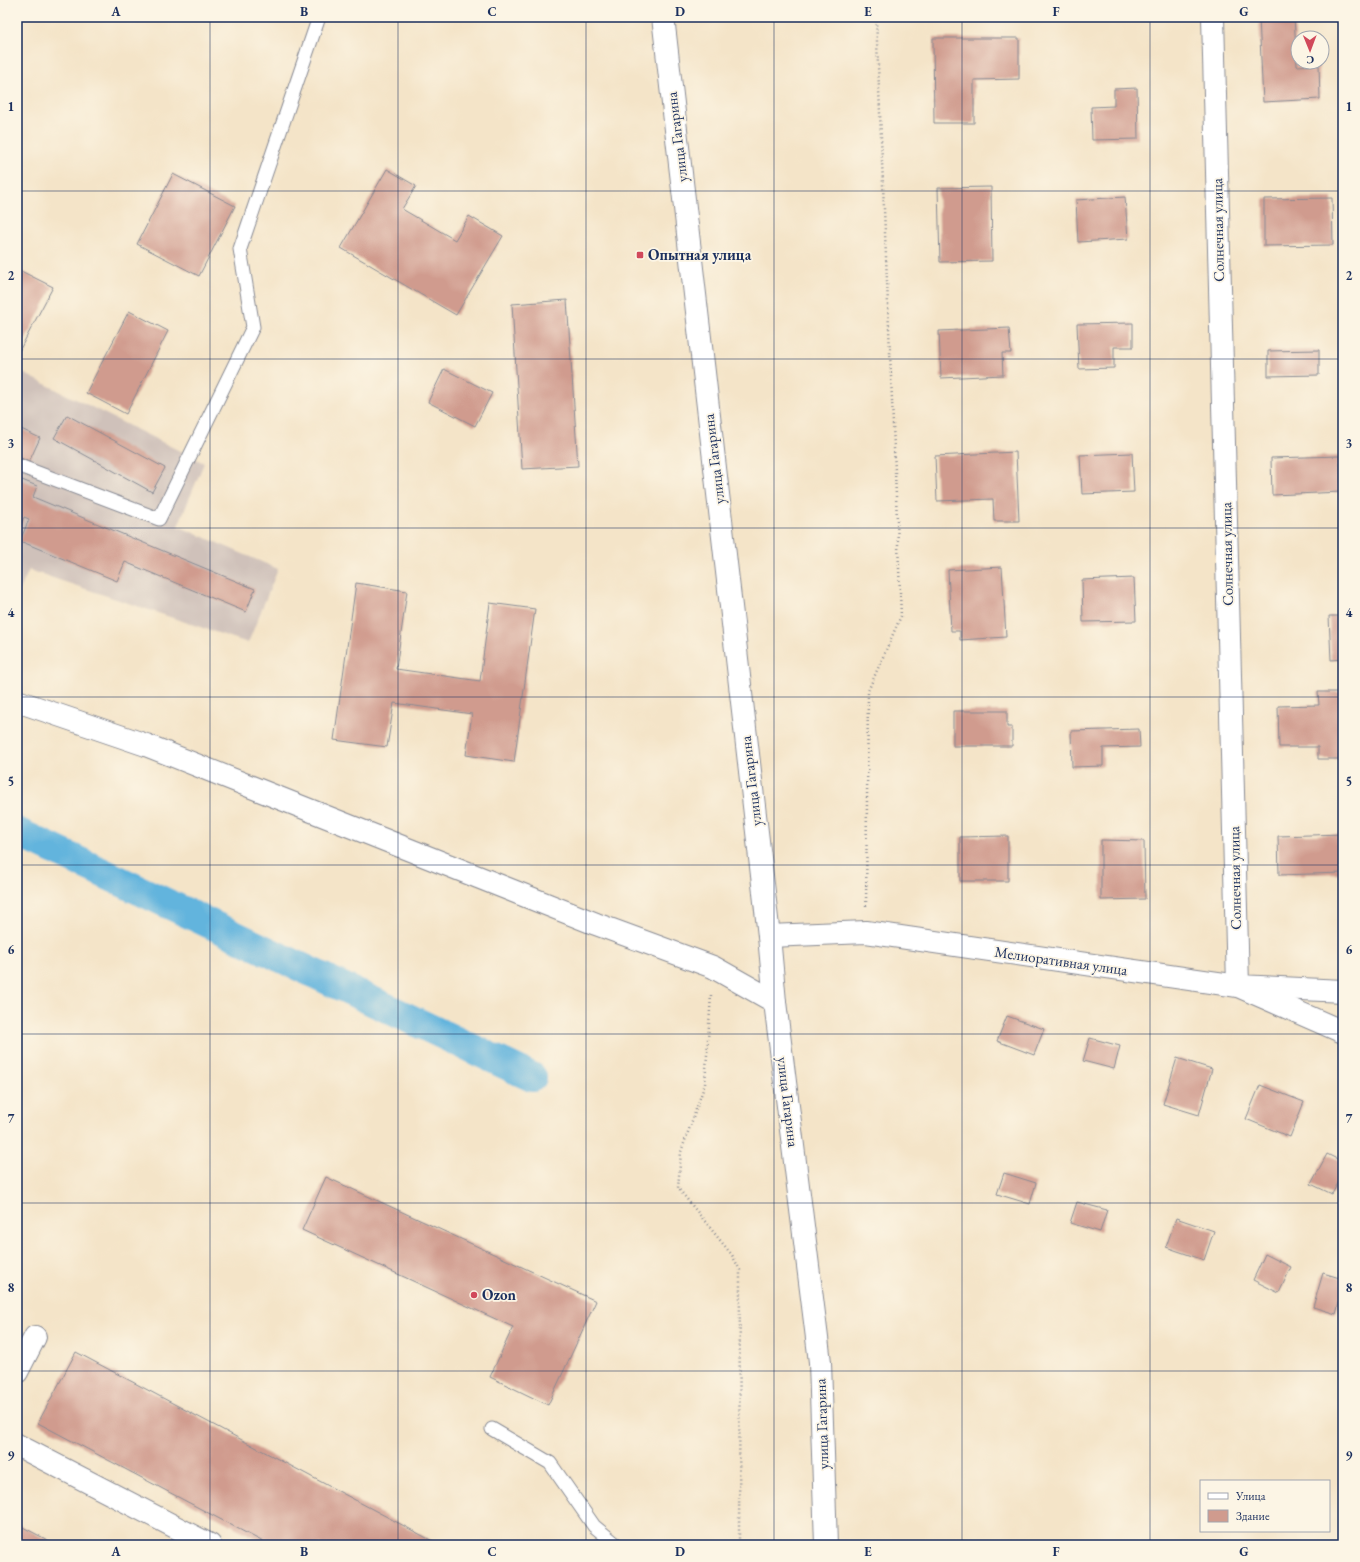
<svg xmlns="http://www.w3.org/2000/svg" width="1360" height="1562" viewBox="0 0 1360 1562" font-family="'EB Garamond',serif">
<style>
.industrial{fill:#cfc1ba}
.lines{fill:none;stroke-linecap:round;stroke-linejoin:round}
.canal{stroke:#62b4dd;stroke-width:30}
.building{fill:#d09b8e}
.service-casing{stroke:#888a93;stroke-width:15}
.minor-casing{stroke:#888a93;stroke-width:24}
.tertiary-casing{stroke:#888a93;stroke-width:24}
.primary-casing{stroke:#888a93;stroke-width:24}
.path{stroke:#888a93;stroke-width:2.5;stroke-dasharray:1 3;stroke-linecap:butt}
.service{stroke:#fff;stroke-width:13}
.minor{stroke:#fff;stroke-width:22}
.tertiary{stroke:#fff;stroke-width:22}
.primary{stroke:#fff;stroke-width:22}
.grid{fill:none;stroke:#1b2f5e;stroke-width:1;stroke-opacity:0.55}
.poi-dot{fill:#d1495b;stroke:#fcf5e5;stroke-width:1.5}
.labels{text-anchor:middle;stroke-width:3.5;stroke-linejoin:round;paint-order:stroke}
.street-label{font-size:15px;fill:#1b2f5e;stroke:#fcf5e5}
.poi-label{font-size:15px;font-weight:bold;fill:#1b2f5e;stroke:#fcf5e5;text-anchor:start}
.neatline{fill:none;stroke:#1b2f5e;stroke-width:1.5}
.grid-label{font-size:13px;text-anchor:middle;font-weight:bold;fill:#1b2f5e}
</style>
<rect width="100%" height="100%" fill="#fcf5e5"/>
<filter id="ink" filterUnits="userSpaceOnUse"><feTurbulence type="fractalNoise" baseFrequency=".025" numOctaves="2"/><feDisplacementMap in="SourceGraphic" scale="8" xChannelSelector="R" yChannelSelector="G"/><feConvolveMatrix kernelMatrix="1 2 1 2 8 2 1 2 1" color-interpolation-filters="sRGB"/></filter>
<filter id="wash" filterUnits="userSpaceOnUse"><feTurbulence type="fractalNoise" baseFrequency=".012" numOctaves="4" result="noise"/><feDisplacementMap in="SourceGraphic" scale="16" xChannelSelector="R" yChannelSelector="G"/><feGaussianBlur stdDeviation="0.9" result="paint"/><feColorMatrix in="noise" values="0 0 0 0 0 0 0 0 0 0 0 0 0 0 0 0 0 1.4 0 .05"/><feComposite in="paint" operator="in"/></filter>
<g filter="url(#wash)">
<rect width="100%" height="100%" fill="#f4e4c8"/>
<path class="industrial" d="M17 370 204 463 178 526 278 569 248 643 29 570 17 596Z"/>
<g class="lines">
<path class="canal" d="M17 832 532 1077"/>
</g>
<g id="blocks">
<g class="building">
<path d="M1259 17H1294L1297 66 1319 65 1320 99 1263 102Z"/>
<path d="M933 38H1019V79L974 80V123H934Z"/>
<path d="M1137 88 1138 139 1092 140 1091 107 1114 106V89Z"/>
<path d="M387 169 416 186 402 209 455 240 469 216 503 236 456 315 341 248Z"/>
<path d="M173 174 235 206 199 276 137 244Z"/>
<path d="M991 187 992 261 940 262 938 188Z"/>
<path d="M1125 197 1128 239 1078 242 1076 200Z"/>
<path d="M1332 198 1333 245 1264 246V199Z"/>
<path d="M17 269 53 287 17 355Z"/>
<path d="M567 300 578 466 522 469 512 304Z"/>
<path d="M129 311 168 331 126 414 86 393Z"/>
<path d="M1133 323V347H1114V368L1079 369 1077 324Z"/>
<path d="M1009 328 1011 353H1002L1003 375 941 378 939 331Z"/>
<path d="M1319 350V375L1268 376V351Z"/>
<path d="M444 369 492 393 475 426 428 402Z"/>
<path d="M67 415 165 468 152 492 54 438Z"/>
<path d="M17 427 40 438 29 462 17 456Z"/>
<path d="M1016 452 1019 521H994L993 499 937 501 935 456Z"/>
<path d="M1132 453 1134 492 1082 494 1080 455Z"/>
<path d="M1340 456 1341 492 1272 495 1271 458Z"/>
<path d="M17 478 37 486 33 497 255 589 246 612 125 562 117 581 20 541 29 519 24 517 21 525 17 523Z"/>
<path d="M1002 567 1006 637 960 640V631H951L948 570Z"/>
<path d="M1134 578 1136 621 1083 622 1082 580Z"/>
<path d="M356 583 407 591 396 669 480 681 490 603 535 609 514 762 466 755 472 714 394 703 387 747 334 740Z"/>
<path d="M1329 616H1343V659L1331 660Z"/>
<path d="M1318 692H1343V759H1318V747H1279L1278 706 1319 705Z"/>
<path d="M953 711H1007V727H1012V746H953Z"/>
<path d="M1139 729 1140 747 1103 748V766L1072 767 1071 731Z"/>
<path d="M1343 834V873L1279 875 1278 836Z"/>
<path d="M1008 836V881H960V837Z"/>
<path d="M1101 840 1144 841 1145 899 1101 900Z"/>
<path d="M1007 1016 1044 1029 1034 1055 997 1041Z"/>
<path d="M1090 1038 1120 1046 1114 1069 1083 1061Z"/>
<path d="M1177 1058 1212 1069 1199 1115 1163 1104Z"/>
<path d="M1260 1085 1304 1102 1290 1137 1246 1119Z"/>
<path d="M1327 1154 1343 1162V1174L1332 1194 1311 1184Z"/>
<path d="M1004 1173 1036 1183 1030 1204 997 1194Z"/>
<path d="M326 1177 596 1301 548 1405 490 1377 513 1327 302 1230Z"/>
<path d="M1077 1202 1107 1210 1100 1232 1070 1223Z"/>
<path d="M1176 1218 1214 1231 1204 1260 1166 1247Z"/>
<path d="M1265 1254 1291 1267 1279 1293 1253 1280Z"/>
<path d="M1323 1273 1343 1279V1289L1336 1314 1313 1307Z"/>
<path d="M76 1352 440 1545H269L38 1423Z"/>
<path d="M17 1524 57 1545H17Z"/>
</g>
</g>
</g>
<g filter="url(#ink)">
<use href="#blocks" fill-opacity="0" stroke="#888a93" stroke-width="1"/>
<g class="lines">
<defs>
<g id="service">
<path d="M17 465 159 519 253 327 240 249 319 17"/>
<path d="M492 1429 550 1463 594 1526 617 1545"/>
</g>
<g id="minor">
<path d="M1213 17 1238 986 1343 991"/>
<path d="M769 936 866 932 1238 986 1343 1032"/>
<path d="M17 1372 35 1337"/>
<path d="M17 1445 210 1545"/>
</g>
<path id="tertiary" d="M17 701 146 745 596 924 713 967 775 1002"/>
<path id="primary" d="M663 17 769 936 775 1002 820 1362 826 1545"/>
</defs>
<use href="#service" class="service-casing"/>
<use href="#minor" class="minor-casing"/>
<use href="#tertiary" class="tertiary-casing"/>
<use href="#primary" class="primary-casing"/>
<g class="path">
<path d="M866 906 868 691 901 616 876 17"/>
<path d="M711 995 705 1084 681 1152 678 1188 732 1255 740 1270 739 1545"/>
</g>
<use href="#service" class="service"/>
<use href="#minor" class="minor"/>
<use href="#tertiary" class="tertiary"/>
<use href="#primary" class="primary"/>
</g>
</g>
<path class="grid" d="M210 17V1545M398 17V1545M586 17V1545M774 17V1545M962 17V1545M1150 17V1545M17 191H1343M17 359H1343M17 528H1343M17 697H1343M17 865H1343M17 1034H1343M17 1203H1343M17 1371H1343"/>
<g class="poi-dot">
<rect x="636" y="251" width="8" height="8" rx="2"/>
<circle cx="474" cy="1295" r="4"/>
</g>
<g class="labels">
<g class="street-label">
<text transform="translate(677 137) rotate(-97)" y="5">улица Гагарина</text>
<text transform="translate(1218 230) rotate(-91)" y="5">Солнечная улица</text>
<text transform="translate(714 459) rotate(-97)" y="5">улица Гагарина</text>
<text transform="translate(1227 554) rotate(-91)" y="5">Солнечная улица</text>
<text transform="translate(751 781) rotate(-97)" y="5">улица Гагарина</text>
<text transform="translate(1235 878) rotate(-91)" y="5">Солнечная улица</text>
<text transform="translate(1061 961) rotate(8)" y="5">Мелиоративная улица</text>
<text transform="translate(788 1102) rotate(83)" y="5">улица Гагарина</text>
<text transform="translate(822 1424) rotate(-92)" y="5">улица Гагарина</text>
</g>
<g class="poi-label">
<text x="648" y="260">Опытная улица</text>
<text x="482" y="1300">Ozon</text>
</g>
</g>
<rect width="1360" height="1562" fill="none" stroke="#fcf5e5" stroke-width="44"/>
<rect x="1200" y="1480" width="130" height="52" fill="#fcf5e5" stroke="#a2a6af"/>
<rect x="1208" y="1493" width="20" height="6" fill="#ffffff" stroke="#a2a6af"/>
<text x="1236" y="1500" font-size="12" fill="#1b2f5e">Улица</text>
<rect x="1208" y="1510" width="20" height="12" fill="#d09b8e" stroke="#a2a6af"/>
<text x="1236" y="1520" font-size="12" fill="#1b2f5e">Здание</text>
<g transform="translate(1310 50) rotate(179)"><circle r="19" fill="#fcf5e5" stroke="#a2a6af"/>
<path d="M0-3L7 15L0 10L-7 15Z" fill="#d1495b"/>
<text y="-6" font-size="11" font-weight="bold" text-anchor="middle" fill="#1b2f5e">С</text>
</g>
<rect x="22" y="22" width="1316" height="1518" class="neatline"/>
<g class="grid-label">
<text x="116" y="16">A</text>
<text x="304" y="16">B</text>
<text x="492" y="16">C</text>
<text x="680" y="16">D</text>
<text x="868" y="16">E</text>
<text x="1056" y="16">F</text>
<text x="1244" y="16">G</text>
<text x="11" y="111">1</text>
<text x="1349" y="111">1</text>
<text x="11" y="280">2</text>
<text x="1349" y="280">2</text>
<text x="11" y="448">3</text>
<text x="1349" y="448">3</text>
<text x="11" y="617">4</text>
<text x="1349" y="617">4</text>
<text x="11" y="786">5</text>
<text x="1349" y="786">5</text>
<text x="11" y="954">6</text>
<text x="1349" y="954">6</text>
<text x="11" y="1123">7</text>
<text x="1349" y="1123">7</text>
<text x="11" y="1292">8</text>
<text x="1349" y="1292">8</text>
<text x="11" y="1460">9</text>
<text x="1349" y="1460">9</text>
<text x="116" y="1556">A</text>
<text x="304" y="1556">B</text>
<text x="492" y="1556">C</text>
<text x="680" y="1556">D</text>
<text x="868" y="1556">E</text>
<text x="1056" y="1556">F</text>
<text x="1244" y="1556">G</text>
</g>
</svg>
